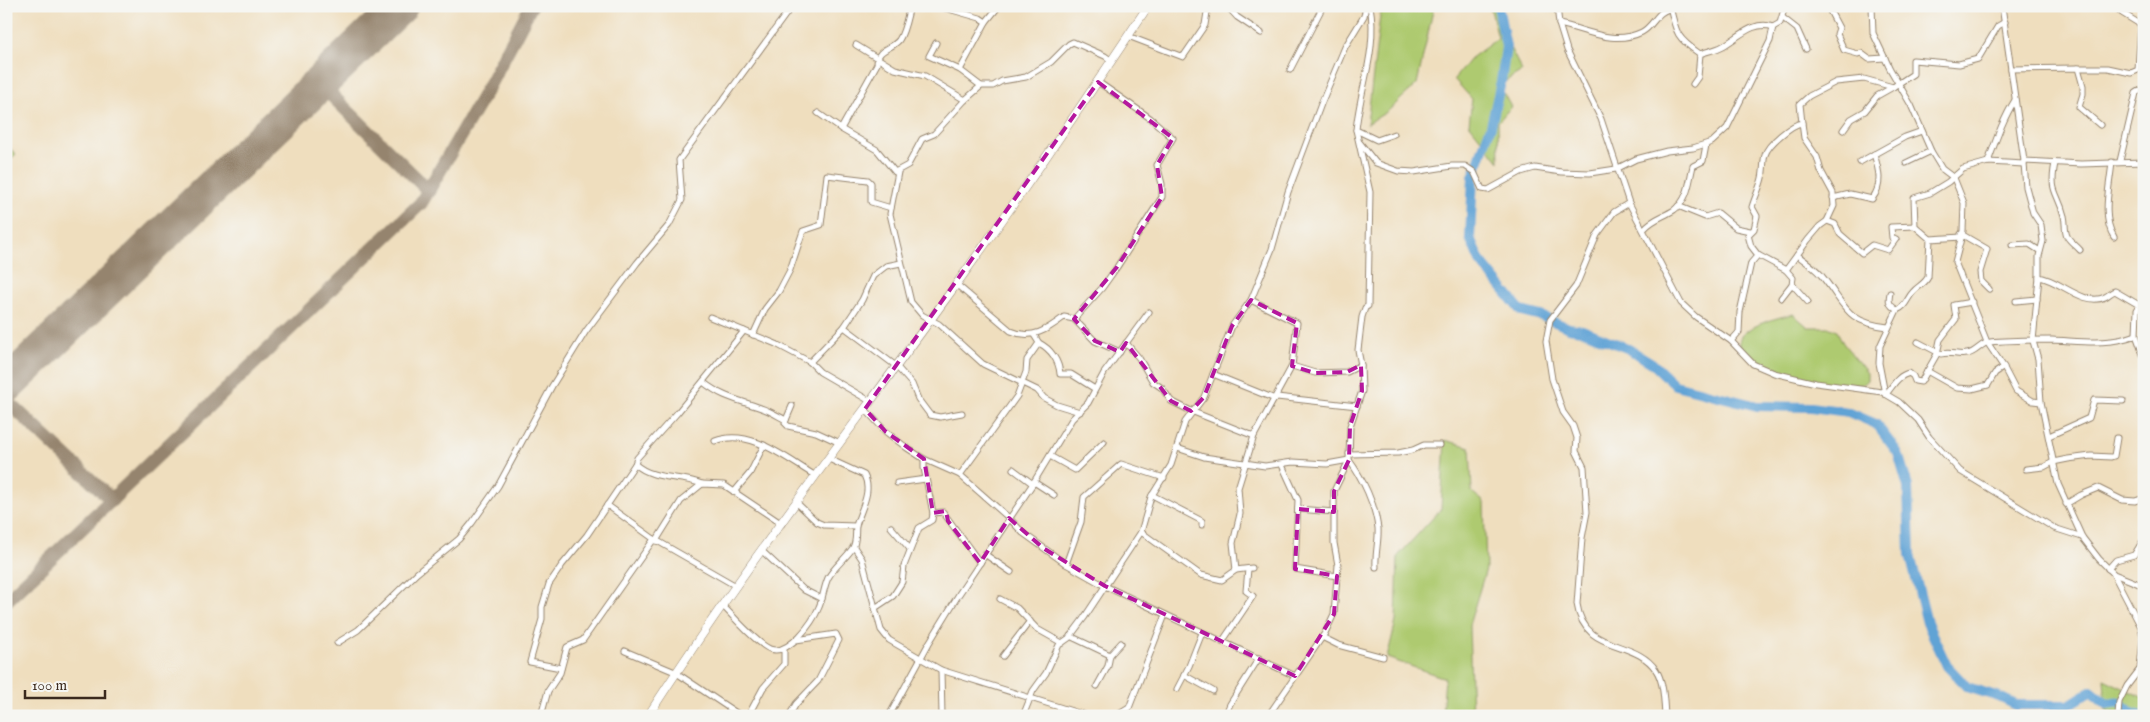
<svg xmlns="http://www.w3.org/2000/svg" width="2150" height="722" viewBox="0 0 2150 722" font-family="'IM FELL English',serif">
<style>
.green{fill:#aeca70;stroke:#747a47}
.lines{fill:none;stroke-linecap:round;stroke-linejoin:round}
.river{stroke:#61a3d5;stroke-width:10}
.taxiway{stroke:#95846e;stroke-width:14}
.runway{stroke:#95846e;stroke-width:36}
.minor-casing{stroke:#95846e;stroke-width:7}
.secondary-casing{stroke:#95846e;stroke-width:9}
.minor{stroke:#fff;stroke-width:5}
.secondary{stroke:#fff;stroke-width:8}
.marked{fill:none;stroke:#b5179e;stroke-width:4;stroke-dasharray:10 6;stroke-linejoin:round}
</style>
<rect width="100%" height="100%" fill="#f6f6f2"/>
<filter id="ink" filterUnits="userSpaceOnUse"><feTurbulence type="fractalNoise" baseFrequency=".02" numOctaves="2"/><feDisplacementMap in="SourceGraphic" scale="10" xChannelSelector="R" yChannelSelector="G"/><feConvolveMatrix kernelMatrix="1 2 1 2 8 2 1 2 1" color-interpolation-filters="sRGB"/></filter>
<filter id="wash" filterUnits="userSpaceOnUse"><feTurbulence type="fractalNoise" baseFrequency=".0096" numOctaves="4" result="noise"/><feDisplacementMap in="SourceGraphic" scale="20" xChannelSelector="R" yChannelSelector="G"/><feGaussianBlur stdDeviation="1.12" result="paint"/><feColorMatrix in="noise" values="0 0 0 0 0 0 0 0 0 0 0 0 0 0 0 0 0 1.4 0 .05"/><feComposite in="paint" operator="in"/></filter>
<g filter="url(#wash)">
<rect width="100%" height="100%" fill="#efdebe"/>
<g class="green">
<path d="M1383 6H1434L1417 84 1388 111 1367 124 1380 16Z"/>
<path d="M1490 6H1500L1506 40 1522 71 1499 85 1511 107 1498 122 1499 162 1469 124 1472 99 1454 79 1470 59 1498 38Z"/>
<path d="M6 145 16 154 6 164Z"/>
<path d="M1793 314 1808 327H1828L1837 331 1843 343 1867 373V380C1860 389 1853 384 1843 383 1837 383 1832 384 1827 384 1806 382 1757 363 1741 350 1740 345 1738 339 1742 335 1753 324 1779 317 1793 314Z"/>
<path d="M1445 440 1470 447 1472 492 1484 502 1486 569 1469 625 1472 716H1442L1445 678 1387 658 1396 621 1398 556 1441 509Z"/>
<path d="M2104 679 2144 698V716H2122L2106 710Z"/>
</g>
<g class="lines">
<path class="river" d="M1498 6 1506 47 1501 82 1491 126 1473 177 1470 238 1480 261 1521 311 1541 316 1569 328 1582 330 1627 348 1652 363 1675 385 1757 406 1811 407 1848 412 1876 424 1898 453 1908 487 1910 555 1927 623 1947 666 1967 687 1999 697 2016 705H2069L2091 691 2107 704 2119 702 2132 713 2141 716"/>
<g class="taxiway">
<path d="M320 84 429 191"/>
<path d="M6 400 112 500"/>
<path d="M6 601 421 203 486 91 531 6"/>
</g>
<path class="runway" d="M6 386 400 6"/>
</g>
</g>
<g filter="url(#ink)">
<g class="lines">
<defs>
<g id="minor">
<path d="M938 6 980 18 986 22"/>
<path d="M1227 6 1237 17 1261 33"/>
<path d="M1370 6C1378 49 1360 88 1356 130L1377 140 1394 134"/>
<path d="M1557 6 1559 24 1567 50 1601 119 1629 203 1681 303 1696 317 1731 341 1753 364 1774 373 1816 383 1882 392 1899 402 1918 420 1929 437 1960 471 2054 528 2082 537"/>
<path d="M1670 6C1676 34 1677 38 1700 54 1708 51 1716 50 1723 46 1739 37 1754 20 1773 27L1780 23 1785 6"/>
<path d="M1872 6 1873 33 1890 69 1911 105 1931 151 1942 169 1954 178 1964 203 1963 231 1955 262 1987 342 2003 366 2016 391 2033 401 2041 402"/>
<path d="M2002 6 2024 161"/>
<path d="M2115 6 2122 13 2143 26"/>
<path d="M1830 11 1839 28 1837 34 1844 50 1858 54 1861 53 1869 59 1885 58"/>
<path d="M1783 18 1797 29 1806 49"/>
<path d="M1559 24C1588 30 1613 46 1642 32 1650 28 1655 18 1661 13 1666 9 1671 9 1675 6"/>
<path d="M1128 36 1183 57 1205 25 1208 6"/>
<path d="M936 43 929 56 960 70 981 86"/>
<path d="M856 45 895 69 925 76 965 100 981 86H993L1002 81 1026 77 1051 62 1069 44 1073 42 1105 56 1112 61"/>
<path d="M2078 68H2108L2131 73 2138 70 2141 24 2144 17"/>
<path d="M2011 69 2078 68 2083 86V94L2079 107 2100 125"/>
<path d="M960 70 986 22 999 6"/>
<path d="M1290 70 1323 6"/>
<path d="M1693 84 1698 77 1700 54"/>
<path d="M818 113 841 129 877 150 895 172 908 165 922 139 934 134 965 100"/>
<path d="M841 129 877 64C877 48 891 50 899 40 905 31 907 17 910 6"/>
<path d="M1843 130 1851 119 1865 111 1877 96 1893 87"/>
<path d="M1360 143 1376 163 1398 171 1414 172 1452 166H1465L1474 172 1482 189 1488 190 1521 172 1535 168 1561 172 1590 173 1616 169 1636 159 1667 151 1693 148 1712 142 1727 128 1770 41 1773 27"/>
<path d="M2120 161 2136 93 2144 88"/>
<path d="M1860 162 1905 137 1922 131"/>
<path d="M1988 162C1996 140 2003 119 2015 100"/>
<path d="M2112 162C2110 185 2101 217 2114 237"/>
<path d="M1906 163 1931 151"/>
<path d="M2055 163C2049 194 2058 191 2064 216 2066 223 2064 229 2067 236 2069 241 2076 245 2080 250"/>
<path d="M2024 164 2026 187 2033 213 2041 225 2043 241 2039 256V277L2033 341 2038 359 2041 402 2058 484 2082 537 2099 559 2114 574 2144 586"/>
<path d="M898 172 890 214 911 302 922 315 939 324 983 364 1037 390 1044 398 1057 405 1080 412"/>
<path d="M1833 198 1850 194 1872 199C1883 185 1879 170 1874 154"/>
<path d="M1629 203 1614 212 1597 235 1576 286 1550 320 1546 341 1552 379 1563 412 1573 426 1577 438 1576 451 1584 467 1587 512 1582 538 1577 604C1584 654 1635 638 1656 670 1664 682 1664 702 1665 716"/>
<path d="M1678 206 1705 217 1718 213 1736 228 1750 231"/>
<path d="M1827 221 1835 224 1840 234 1862 253 1872 245 1888 250 1896 239 1892 238 1891 227 1915 226"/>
<path d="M1644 229C1652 219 1663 217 1674 210 1689 199 1689 181 1693 166L1703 161 1706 145"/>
<path d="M1961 234 1987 249 1980 272 1981 281 1989 289"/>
<path d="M1930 239 1915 226 1914 198 1930 193 1948 182 1963 169 1988 162 2024 164V161L2081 164 2144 162"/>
<path d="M2012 245 2029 244 2040 251"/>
<path d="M1758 255 1786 270 1808 240 1820 226 1827 221 1834 206 1833 193 1821 171 1817 157 1804 138 1802 123"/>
<path d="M1797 255C1805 261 1814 267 1821 275 1846 305 1844 322 1888 327"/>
<path d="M2039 277C2060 280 2084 307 2105 297 2109 295 2111 292 2115 291L2139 305"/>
<path d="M956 284 1011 331C1032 340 1047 330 1064 317L1074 319 1102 288 1117 267 1162 197V184L1157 165 1173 138 1150 118 1098 82"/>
<path d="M1792 284 1808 302"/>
<path d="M1890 293C1888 302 1889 305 1897 310"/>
<path d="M1781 298 1792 284 1793 278 1786 270"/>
<path d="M2016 301 2037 299"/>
<path d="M710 317 776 344 810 362 820 372 870 401"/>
<path d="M1074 319 1095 341 1120 352"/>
<path d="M844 327 896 366 912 384 918 399 930 415 940 417 962 413"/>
<path d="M753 335 765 309 779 291 790 270 803 231 821 225 827 175 868 180 871 183V202L891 208"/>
<path d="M2136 335 2137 310 2144 300"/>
<path d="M1731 341 1739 332 1740 312 1751 263 1758 255 1751 246 1748 235 1754 229 1757 216 1752 207C1755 197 1760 187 1762 178 1764 170 1763 161 1765 155 1768 144 1792 124 1802 123L1800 104 1809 96 1836 82 1864 79 1893 87 1913 74V60L1959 64 1978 59 1998 26 2005 22"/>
<path d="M1918 342 1941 354C1951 351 1957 356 1967 354 1976 353 1982 342 1990 342 2010 340 2032 340 2052 340 2080 341 2108 346 2136 335L2144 357"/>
<path d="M1039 343C1051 349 1059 361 1060 374H1071L1095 389"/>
<path d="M1126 343 1139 358 1153 382 1162 388 1171 401 1191 411 1254 436"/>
<path d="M810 362 844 327 862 300 873 276 886 266 901 263"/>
<path d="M1292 366 1315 373 1347 372 1361 365"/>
<path d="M1927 371 1957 388 1972 389 1988 385 1995 373 2004 367"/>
<path d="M1213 374 1275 399"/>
<path d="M703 382C725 399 737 399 761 408 770 411 778 416 786 420L785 423 788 426 816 432 840 443"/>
<path d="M1885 394 1879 363 1880 346 1897 310C1906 307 1907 298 1913 292 1918 286 1925 284 1928 277L1930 239 1962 237"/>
<path d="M1886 394C1893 386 1897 376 1909 373L1913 376 1915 381 1921 382 1937 354 1940 340 1956 319 1954 305 1972 302"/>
<path d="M1277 397 1357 406"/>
<path d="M865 409 886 432 907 448 924 459 960 475 1009 518 1023 533 1066 564 1105 586 1295 676"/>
<path d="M786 420 792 406"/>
<path d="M2049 436 2089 418 2094 400 2123 401"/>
<path d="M715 441C750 427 788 460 816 476"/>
<path d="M1177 448 1204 457 1265 466 1293 462 1327 464 1349 460"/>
<path d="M1349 454 1398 453 1413 450 1424 445H1440"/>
<path d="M1050 456 1075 470 1104 442"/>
<path d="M1349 460C1363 479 1375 504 1378 528 1379 540 1375 554 1376 567"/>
<path d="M635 464C654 481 680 475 702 484"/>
<path d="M1282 465 1298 500 1295 569 1337 576"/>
<path d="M1013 469 1033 484"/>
<path d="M2026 469 2044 467 2053 462 2068 459 2091 456 2111 457 2114 456 2117 438"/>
<path d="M960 475 1017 396 1026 372 1027 360 1039 343 1034 335"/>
<path d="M1034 482 1054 495"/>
<path d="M897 483 926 479"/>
<path d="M734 492 750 473 764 445"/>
<path d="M1152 495 1202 521V525"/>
<path d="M797 503 817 522 824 525 856 526"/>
<path d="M2066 504 2081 495 2098 488 2122 500 2135 501 2144 498"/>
<path d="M607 505 654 539 736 586"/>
<path d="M1298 509 1334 512"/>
<path d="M933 513 943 512 980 563"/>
<path d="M891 527 910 549"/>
<path d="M1141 532 1201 575 1222 580 1236 570 1233 543 1240 514 1238 488 1254 436 1292 366 1297 323 1251 300"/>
<path d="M656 541 681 501 702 484 724 485 782 524"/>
<path d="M854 547 862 559 881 630 889 640 941 670 1088 716"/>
<path d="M762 551 804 590 822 599"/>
<path d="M986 555 1011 572"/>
<path d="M1066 564 1081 522 1084 497 1121 464 1164 478"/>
<path d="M2108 569 2116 560 2134 555 2144 539"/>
<path d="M1236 570 1252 568"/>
<path d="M2114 575 2141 627 2143 637 2140 669 2127 686 2119 702 2118 716"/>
<path d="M1000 599 1017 608 1037 629 1062 643"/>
<path d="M722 605C733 616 757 644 770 649 789 656 813 622 819 607 823 598 824 587 828 578 834 567 845 559 852 549 857 543 855 533 856 526 860 510 873 492 864 475L829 459"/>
<path d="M875 608 893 596 902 582 904 566 919 528 932 520 933 513 924 468V459"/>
<path d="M1070 636 1110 655 1108 666 1097 686"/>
<path d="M1322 637 1338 645 1383 657"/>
<path d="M1222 642 1253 596 1246 591 1248 569"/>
<path d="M337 643 358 630 417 573 459 539 472 523 498 486 552 386 586 331 637 263 669 225 682 200 679 160 792 6"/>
<path d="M625 651 675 672 741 716"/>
<path d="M1110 655 1121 643"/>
<path d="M1003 656 1030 621"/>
<path d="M561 668 530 662 542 619V607L549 584 562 565 587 535 635 464 637 458 678 412 744 331"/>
<path d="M941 670 942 716"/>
<path d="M1184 675 1213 691"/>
<path d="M1177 689 1189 666 1202 633"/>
<path d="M541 716 548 691 560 673 567 647 583 640 654 539"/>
<path d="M748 716 763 688 784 664V649"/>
<path d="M789 716 796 704 818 681 839 640 836 634 796 640"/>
<path d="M889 716 929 643 959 594 1032 485 1072 419 1088 403 1104 373 1149 312"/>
<path d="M1023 716 1033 691 1046 673 1059 645 1069 638 1084 618 1141 532 1151 497 1171 465 1185 422 1204 397 1232 326 1251 300 1272 249 1288 192 1321 104 1345 47 1364 16 1366 6"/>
<path d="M1116 716 1129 708 1165 615"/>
<path d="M1225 716 1230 704 1259 658"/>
<path d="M1268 716 1325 633 1334 614 1338 565 1334 543V491L1349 460 1350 426 1362 391 1361 365 1358 350 1362 317 1365 308 1368 306 1370 192 1356 130"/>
</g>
<path id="secondary" d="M648 716C739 574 843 440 942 304 1013 207 1081 107 1148 6"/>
</defs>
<use href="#minor" class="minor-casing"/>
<use href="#secondary" class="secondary-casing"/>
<use href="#minor" class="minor"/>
<use href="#secondary" class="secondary"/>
</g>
</g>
<path class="marked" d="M1098 82 1173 138 1157 165 1162 197 1117 267 1074 319 1095 341 1120 352 1126 343 1171 401 1191 411 1204 397 1232 326 1251 300 1297 323 1292 366 1315 373 1347 372 1361 365 1362 391 1350 426 1349 460 1334 491V512L1298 509 1295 569 1337 576 1334 614 1295 676 1105 586 1043 548 1009 518 980 563 948 521 946 511 933 513 924 459 886 432 865 409Z"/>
<rect width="2150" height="722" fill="none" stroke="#f6f6f2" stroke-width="25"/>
<path d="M25 690v8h80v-8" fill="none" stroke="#3b2a1e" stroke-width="2.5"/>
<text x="32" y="690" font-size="15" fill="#3b2a1e" stroke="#f6f6f2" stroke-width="4" paint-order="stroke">100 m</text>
</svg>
